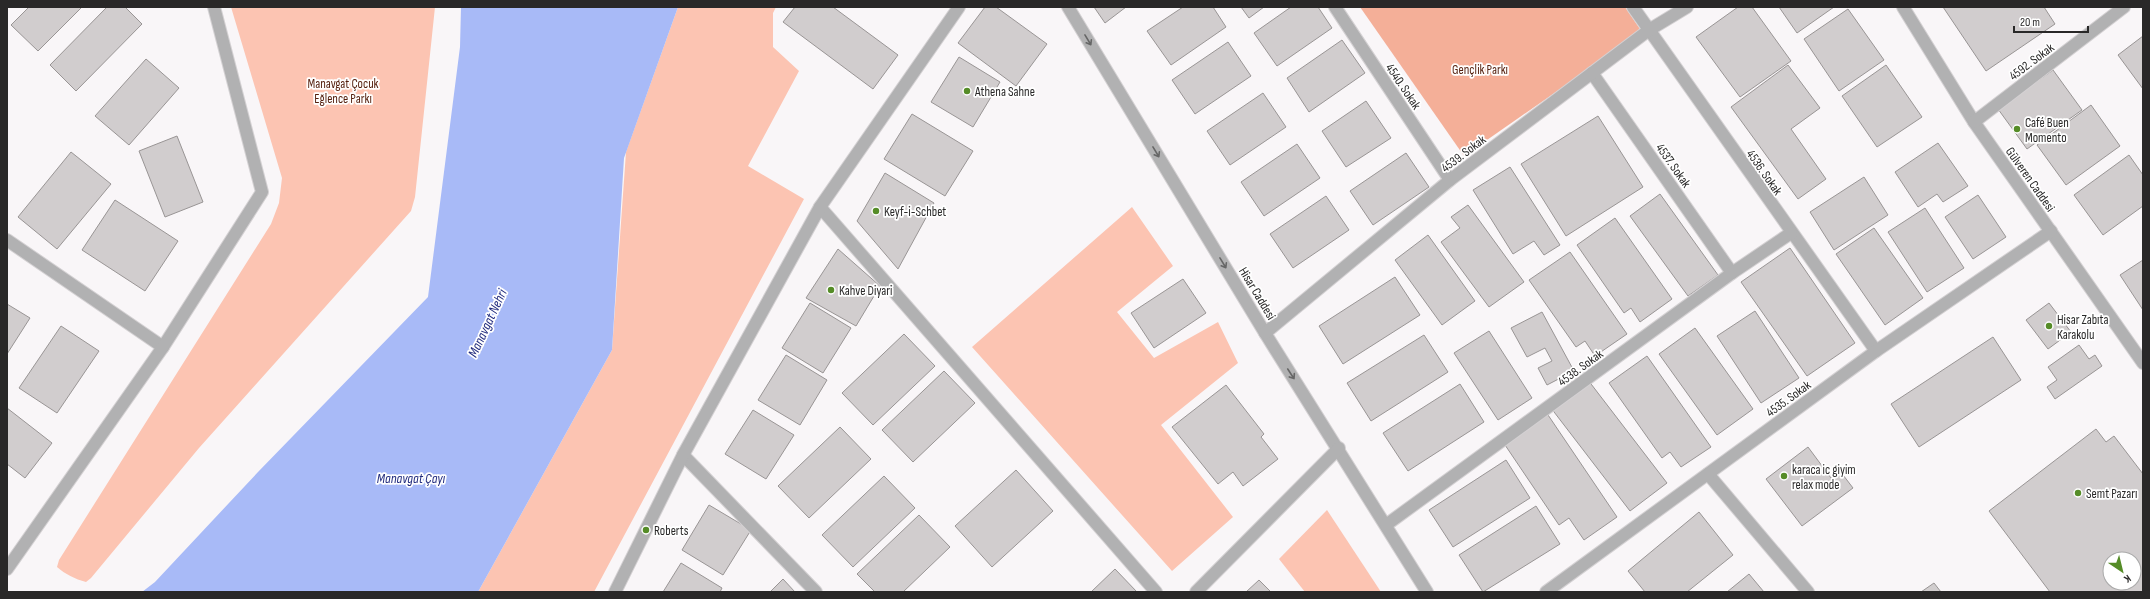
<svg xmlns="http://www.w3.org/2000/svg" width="2150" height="599" viewBox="0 0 2150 599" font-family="'Sofia Sans Condensed',sans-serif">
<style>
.green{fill:#fcc4b2}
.forest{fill:#f4af98}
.water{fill:#a8baf7}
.building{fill:#d1cdce;stroke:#999595;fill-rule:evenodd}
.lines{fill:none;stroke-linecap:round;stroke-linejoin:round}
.minor-casing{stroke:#d4d1d3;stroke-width:14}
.minor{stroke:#b1b1b2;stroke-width:12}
.oneway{stroke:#666}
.poi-dot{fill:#558c27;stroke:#fff;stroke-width:1.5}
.labels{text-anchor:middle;stroke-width:3.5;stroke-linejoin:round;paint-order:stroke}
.street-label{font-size:13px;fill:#292828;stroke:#fff}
.park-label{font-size:13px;fill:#531e0c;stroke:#fff}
.poi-label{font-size:13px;fill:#292828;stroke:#fff;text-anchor:start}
.water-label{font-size:14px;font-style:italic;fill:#212b7e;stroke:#fff}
</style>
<rect width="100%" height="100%" fill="#f9f6f8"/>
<g class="green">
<path d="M231 7H435L415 197 411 211 199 448 91 578 86 582C75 579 65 574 57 567L59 560 271 224 279 203 282 178Z"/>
<path d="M678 7H776L773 13V47L799 71 748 166 804 199 594 592H478L612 350 626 152Z"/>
<path d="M1132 207 1173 266 1117 312 1154 358 1218 322 1238 363 1161 425 1233 517 1172 571 972 347Z"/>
<path d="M1327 510 1381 592H1305L1279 559Z"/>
</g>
<path class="forest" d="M1360 7H1625L1642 32 1464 156Z"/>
<path class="water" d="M461 7H678L624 158 612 350 478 592H142L155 582 258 472 428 297 460 47Z"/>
<g class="building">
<path d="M29 7H82L38 51 11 25Z"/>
<path d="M107 7H125L142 24 76 91 50 65Z"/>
<path d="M795 7H833L898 55 873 89 783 22Z"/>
<path d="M985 7H996L1047 44 1016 86 958 43Z"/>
<path d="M1094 7H1126L1105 23Z"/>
<path d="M1183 7H1213L1226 27 1171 65 1147 31Z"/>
<path d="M1241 7H1264L1249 18Z"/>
<path d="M1291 7H1318L1332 28 1277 66 1254 33Z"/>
<path d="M1738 7H1752L1791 61 1740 97 1696 37Z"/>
<path d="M1779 7H1834L1797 33Z"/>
<path d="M1943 7H2044L2055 24 1986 71Z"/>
<path d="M1848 9 1884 60 1839 91 1804 39Z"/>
<path d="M2143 36V89L2118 55Z"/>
<path d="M1342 40 1365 73 1309 112 1287 78Z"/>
<path d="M1228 42 1251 76 1195 114 1172 80Z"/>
<path d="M959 57 1000 82 973 127 931 102Z"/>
<path d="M146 59 179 88 129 145 95 116Z"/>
<path d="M1788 65 1820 108 1791 129 1826 179 1798 199 1731 107Z"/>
<path d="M1886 65 1922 117 1877 147 1842 96Z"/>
<path d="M2053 70 2082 110 2027 149 1998 109Z"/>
<path d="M1263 93 1286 127 1230 165 1207 131Z"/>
<path d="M1366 101 1391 138 1346 167 1322 131Z"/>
<path d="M2091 105 2120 146 2066 185 2037 145Z"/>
<path d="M912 114 973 151 945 196 884 159Z"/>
<path d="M1598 116 1643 187 1566 236 1521 164Z"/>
<path d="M177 136 203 202 165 217 139 151Z"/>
<path d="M1938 143 1968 186 1943 202 1937 194 1918 207 1895 172Z"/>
<path d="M1297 144 1320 178 1264 216 1241 182Z"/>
<path d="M71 152 111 184 57 249 18 217Z"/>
<path d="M1406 153 1429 187 1373 225 1350 191Z"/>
<path d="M2129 155 2143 175V206L2103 235 2074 195Z"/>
<path d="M1510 167 1560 245 1544 255 1534 241 1513 254 1473 190Z"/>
<path d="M885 173 934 203 898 269 857 221Z"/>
<path d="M1864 177 1888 215 1834 250 1810 212Z"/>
<path d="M1660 194 1718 275 1688 296 1630 216Z"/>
<path d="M1978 195 2006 237 1973 259 1945 217Z"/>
<path d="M1326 196 1349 230 1293 268 1270 234Z"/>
<path d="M115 200 178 241 145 291 82 250Z"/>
<path d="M1468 205 1524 282 1489 307 1441 242 1460 228 1451 217Z"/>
<path d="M1925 208 1964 268 1927 292 1888 232Z"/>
<path d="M1615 218 1672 299 1640 322 1631 308 1624 313 1577 245Z"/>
<path d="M1874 228 1923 298 1885 325 1836 254Z"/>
<path d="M1428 235 1475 301 1442 325 1395 260Z"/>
<path d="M1790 248 1855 343 1807 376 1741 282Z"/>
<path d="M838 249 880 286 856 326 806 298Z"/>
<path d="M1570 252 1627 334 1595 356 1585 341 1576 347 1529 280Z"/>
<path d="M2143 260V310L2120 275Z"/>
<path d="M1395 277 1420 315 1343 364 1319 326Z"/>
<path d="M1183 279 1206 313 1154 348 1131 313Z"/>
<path d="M810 303 851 328 823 373 782 348Z"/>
<path d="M2049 303 2071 332 2048 349 2026 320Z"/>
<path d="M7 304 30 318 7 354Z"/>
<path d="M1755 311 1799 378 1761 403 1717 336Z"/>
<path d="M1542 312 1574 371 1547 385 1538 368 1552 361 1545 348 1527 357 1511 328Z"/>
<path d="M61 326 99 351 57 413 19 388Z"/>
<path d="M1695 328 1753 409 1717 435 1659 354Z"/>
<path d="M1489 331 1532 398 1498 420 1454 353Z"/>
<path d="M904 334 935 366 873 425 842 393Z"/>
<path d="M1424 335 1448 372 1371 421 1347 383Z"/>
<path d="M1993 337 2021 380 1919 447 1891 404Z"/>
<path d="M2079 345 2089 359 2095 355 2102 366 2055 399 2047 387 2057 380 2048 367Z"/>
<path d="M786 355 827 380 800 425 758 400Z"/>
<path d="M1647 356 1711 447 1681 467 1670 452 1662 458 1609 383Z"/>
<path d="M944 371 975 403 913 462 882 430Z"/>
<path d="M1588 380 1667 483 1630 511 1551 408Z"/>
<path d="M1460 384 1484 422 1408 471 1383 433Z"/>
<path d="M1226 385 1264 434 1261 437 1278 459 1243 486 1233 472 1218 484 1172 427Z"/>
<path d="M7 408 52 443 25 478 7 464Z"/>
<path d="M753 410 794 435 766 479 725 454Z"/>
<path d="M1546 412 1617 517 1584 540 1569 518 1559 525 1503 442Z"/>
<path d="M840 427 871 459 809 518 778 486Z"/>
<path d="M2096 429 2106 442 2114 436 2143 474V592H2050L1989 511ZM2110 559H2134V583H2110Z"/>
<path d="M1808 447 1831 478 1840 471 1853 488 1802 526 1766 479Z"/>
<path d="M1506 460 1530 498 1453 547 1429 510Z"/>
<path d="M1016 470 1053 511 992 567 955 526Z"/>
<path d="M884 476 915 508 853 567 822 535Z"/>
<path d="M709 505 751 530 723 575 682 550Z"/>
<path d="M1536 506 1560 544 1483 592 1459 555Z"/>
<path d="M1699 512 1733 555 1687 592H1645L1628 571Z"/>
<path d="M919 515 950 547 903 592H875L857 574Z"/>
<path d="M681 563 722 588 720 592H663Z"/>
<path d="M1115 569 1137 592H1091Z"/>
<path d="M1749 574 1764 592H1727Z"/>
<path d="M783 579 795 592H770Z"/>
<path d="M1259 580 1271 592H1246Z"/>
<path d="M1934 583 1941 592H1921Z"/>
</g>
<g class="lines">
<defs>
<g id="minor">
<path d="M1068 7 1265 333 1427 592"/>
<path d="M1335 7 1450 180"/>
<path d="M1633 7 1876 351"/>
<path d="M1903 7 1974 122 2143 363"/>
<path d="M1592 73 1732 273"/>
<path d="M1974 122 2124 7"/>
<path d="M820 207 1156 592"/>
<path d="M7 240 163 347"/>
<path d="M1265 333 1450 180 1649 30 1687 7"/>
<path d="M683 455 816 592"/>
<path d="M1708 474 1808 592"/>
<path d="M1386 525 1732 273 1791 233"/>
<path d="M7 569 163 347 262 192 214 7"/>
<path d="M615 592 683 455 820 207 959 7"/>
<path d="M1196 592 1339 448"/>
<path d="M1546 592 1876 351 2051 231"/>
</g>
</defs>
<use href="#minor" class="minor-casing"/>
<use href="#minor" class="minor"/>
</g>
<defs><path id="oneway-shaft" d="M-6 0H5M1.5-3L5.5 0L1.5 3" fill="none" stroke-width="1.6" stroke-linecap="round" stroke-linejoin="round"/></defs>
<g class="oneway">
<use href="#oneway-shaft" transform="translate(1088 40) rotate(59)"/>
<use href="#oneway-shaft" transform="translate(1156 152) rotate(59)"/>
<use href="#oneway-shaft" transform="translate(1223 263) rotate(59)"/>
<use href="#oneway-shaft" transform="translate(1291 374) rotate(57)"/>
</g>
<g class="poi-dot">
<circle cx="967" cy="91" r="4"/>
<circle cx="2017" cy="129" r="4"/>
<circle cx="876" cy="211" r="4"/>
<circle cx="831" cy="290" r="4"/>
<circle cx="2049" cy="326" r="4"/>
<circle cx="1784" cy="476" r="4"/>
<circle cx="2078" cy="493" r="4"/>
<circle cx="646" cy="530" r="4"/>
</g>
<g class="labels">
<g class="street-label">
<text transform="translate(2031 61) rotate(-37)" y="5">4592. Sokak</text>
<text transform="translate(1404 86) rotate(56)" y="5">4540. Sokak</text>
<text transform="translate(1463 153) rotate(-37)" y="5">4539. Sokak</text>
<text transform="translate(1674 165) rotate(55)" y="5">4537. Sokak</text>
<text transform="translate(1765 172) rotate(55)" y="5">4536. Sokak</text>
<text transform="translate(2031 179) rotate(55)" y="5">Gülveren Caddesi</text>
<text transform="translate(1258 293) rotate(59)" y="5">Hisar Caddesi</text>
<text transform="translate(1580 367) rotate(-36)" y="5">4538. Sokak</text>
<text transform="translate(1788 398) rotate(-36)" y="5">4535. Sokak</text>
</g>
<g class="park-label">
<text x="1480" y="74">Gençlik Parkı</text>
<text x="343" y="88">Manavgat Çocuk<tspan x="343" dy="15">Eğlence Parkı</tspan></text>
</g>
<g class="poi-label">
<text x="975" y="96">Athena Sahne</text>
<text x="2025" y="127">Café Buen<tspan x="2025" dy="15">Momento</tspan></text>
<text x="884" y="216">Keyf-i-Schbet</text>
<text x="839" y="295">Kahve Diyari</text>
<text x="2057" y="324">Hisar Zabıta<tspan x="2057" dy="15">Karakolu</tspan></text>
<text x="1792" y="474">karaca ic giyim<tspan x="1792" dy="15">relax mode</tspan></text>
<text x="2086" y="498">Semt Pazarı</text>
<text x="654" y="535">Roberts</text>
</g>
<g class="water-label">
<text transform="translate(487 323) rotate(-65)" y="5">Manavgat Nehri</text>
<text x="411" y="483">Manavgat Çayı</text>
</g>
</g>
<rect width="2150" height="599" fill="none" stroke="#292828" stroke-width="16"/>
<g transform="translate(2122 571) rotate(145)"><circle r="19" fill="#ffffff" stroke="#a9a9a9"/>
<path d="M0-3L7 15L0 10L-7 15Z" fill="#558c27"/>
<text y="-6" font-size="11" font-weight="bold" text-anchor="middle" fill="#292828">K</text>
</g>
<path d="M2014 26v6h74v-6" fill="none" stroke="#292828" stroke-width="2"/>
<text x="2020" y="26" font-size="12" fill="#292828" stroke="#ffffff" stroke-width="3" paint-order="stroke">20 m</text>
</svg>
